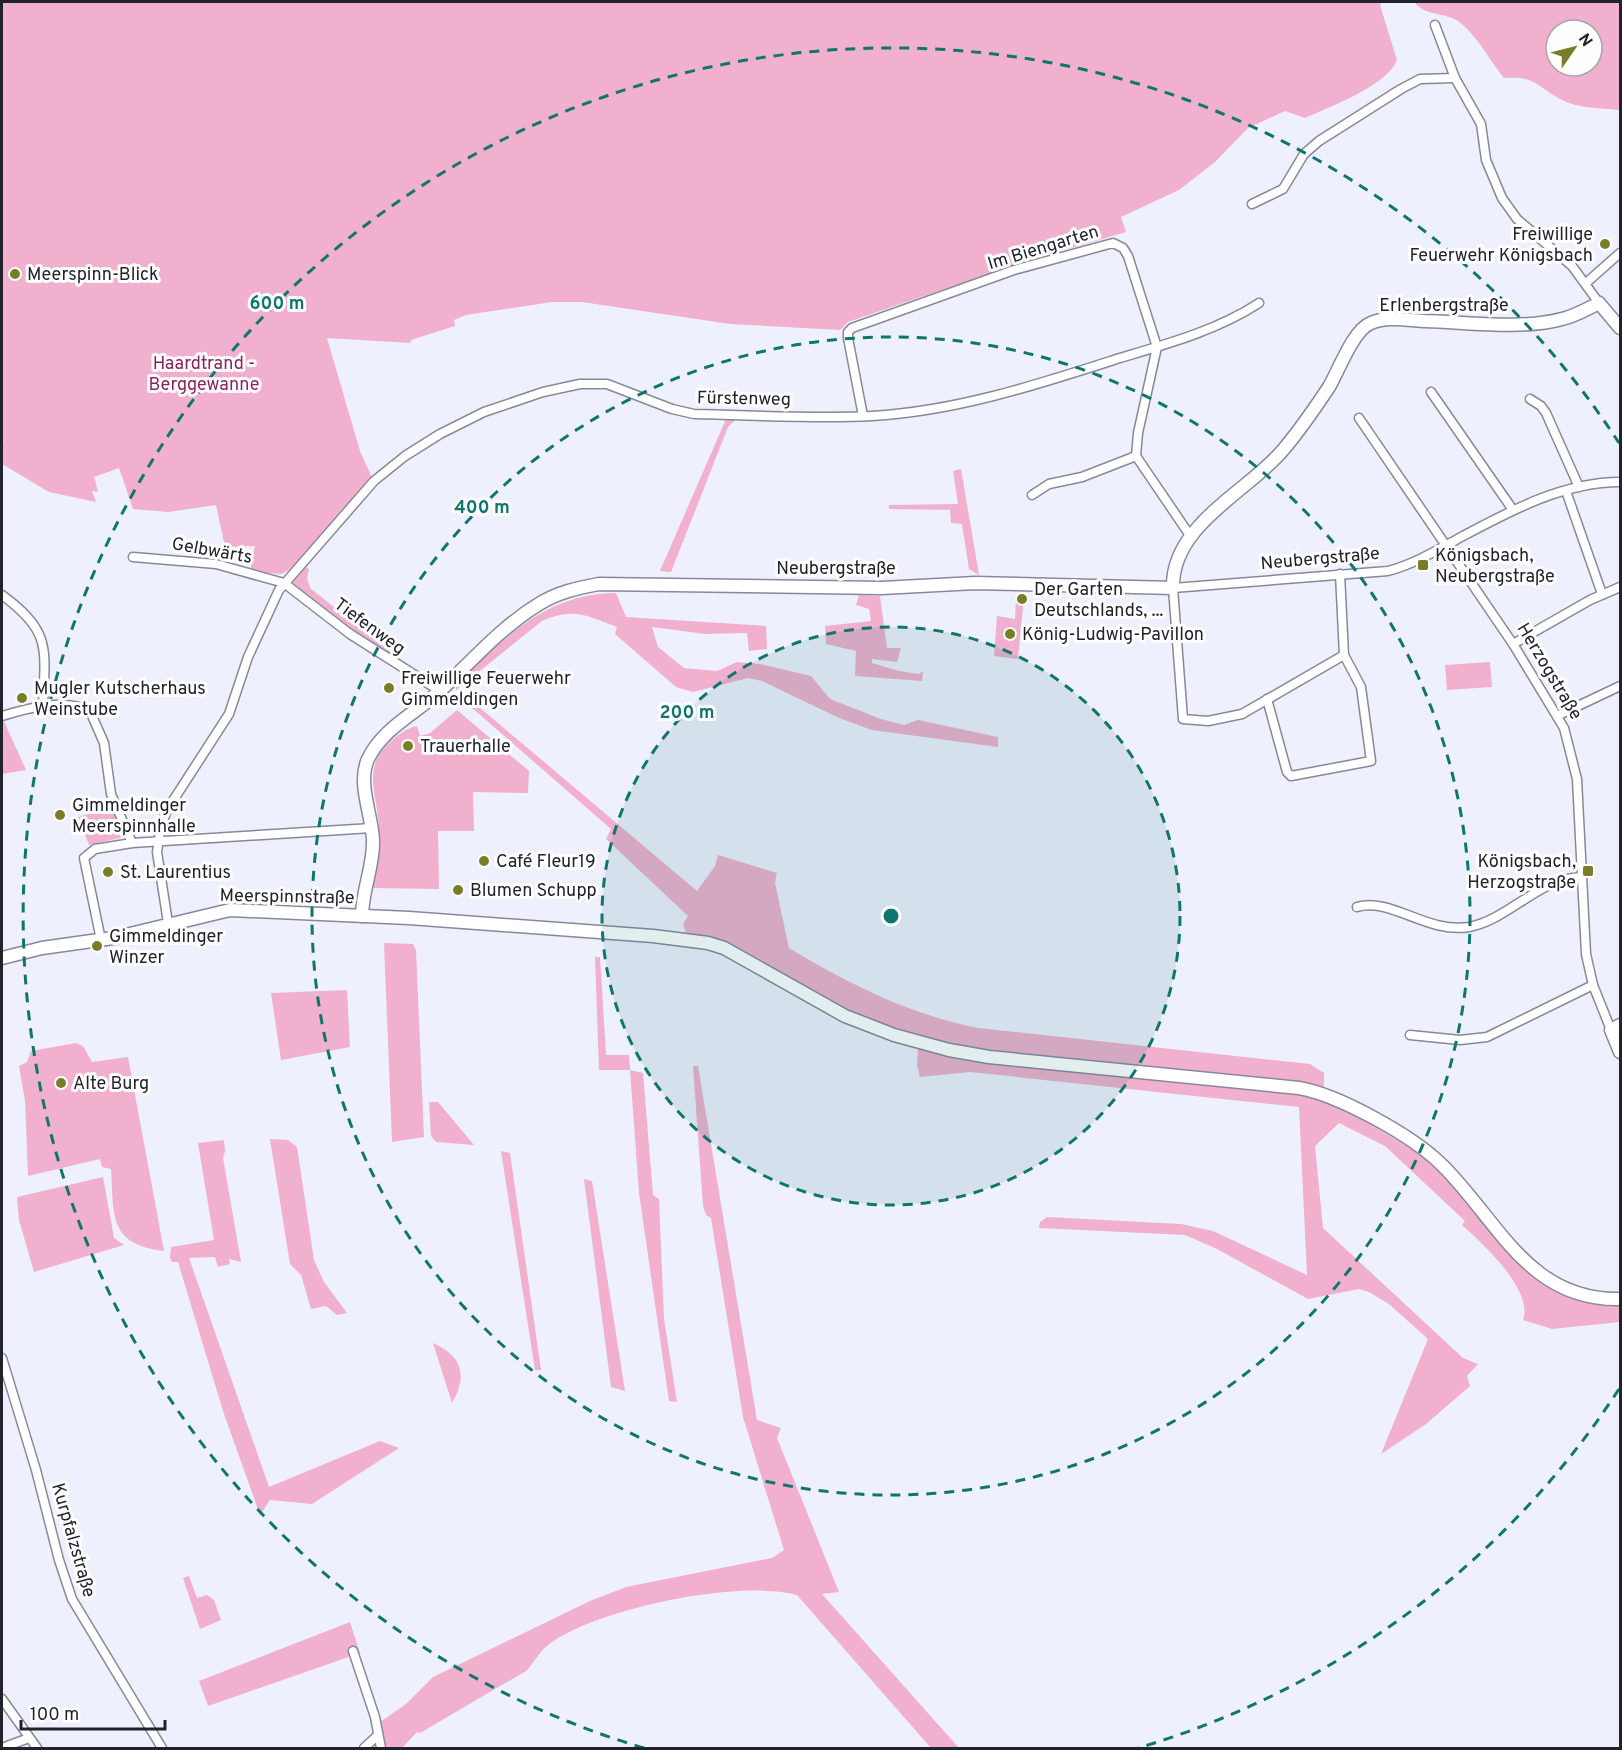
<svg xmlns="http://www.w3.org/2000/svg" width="1622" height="1750" viewBox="0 0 1622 1750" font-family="Overpass,sans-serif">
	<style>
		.green { fill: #f1b0cd; fill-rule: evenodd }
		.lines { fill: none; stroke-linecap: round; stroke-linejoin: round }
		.street-casing { stroke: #87889b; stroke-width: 11 }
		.secondary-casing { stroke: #87889b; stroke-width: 15 }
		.street { stroke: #fff; stroke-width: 8 }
		.secondary { stroke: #fff; stroke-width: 12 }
		.ring { fill: none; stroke: #0f766e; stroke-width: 3; stroke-dasharray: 10 8 }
		.poi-dot { fill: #7a7d27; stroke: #fefefe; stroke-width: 2 }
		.labels { text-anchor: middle; stroke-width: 6; stroke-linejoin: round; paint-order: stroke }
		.poi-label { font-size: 18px; fill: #22232a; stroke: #fefefe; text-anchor: start }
		.street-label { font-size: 18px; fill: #22232a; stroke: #fefefe }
		.park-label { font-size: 18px; fill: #8a235d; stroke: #fefefe }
		.centre { fill: #0f766e; stroke: #fefefe; stroke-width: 3 }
		.ring-label { font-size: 18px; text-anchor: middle; font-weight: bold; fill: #0f766e; stroke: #fefefe; stroke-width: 6; stroke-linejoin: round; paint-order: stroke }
	</style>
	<rect width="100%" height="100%" fill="#eff0fd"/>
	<g class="green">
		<path d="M2 2H1382L1380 5 1397 60C1387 86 1329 107 1305 118L1285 111 1248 128 1215 162 1179 190 1121 217 1126 232 1014 265 848 322 840 330 730 324 582 302H552L466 315 454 320 455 326 411 340 410 343 327 338 360 451 373 480 341 510 306 554 289 570 281 574 250 571 255 546 225 547 216 505 168 512 133 509 119 468 94 477 98 492 92 491 96 502 49 492 2 464V444L4 440 2 439Z"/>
		<path d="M1414 2H1620V110C1600 108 1579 109 1560 99 1535 85 1536 76 1504 78 1491 62 1479 39 1463 25 1447 10 1429 19 1414 2ZM1556 30H1592V66H1556Z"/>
		<path d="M726 419H736L728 427 671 572 660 571Z"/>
		<path d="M961 469 979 575 969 569 962 524 951 523 950 510 889 509V505L958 504 953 471Z"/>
		<path d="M304 565 309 569 307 578 310 588 398 658 431 681 347 628 293 584 294 577Z"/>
		<path d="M616 593 626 617 766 626 767 649 749 651 747 633 705 634 652 627 658 647 684 668 717 671 737 662 760 664 811 676 830 699 881 719 904 725 918 720 998 737V747L872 730 839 718 762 681 748 678 693 692 676 687 615 634 617 627C587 616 574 607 542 621L456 690V685C505 638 544 594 616 593Z"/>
		<path d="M859 595 880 596 887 648H901L897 662 872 659V663L899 671 919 674 923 671 922 681 855 676 856 651 826 644 825 626 871 621 869 609 856 605Z"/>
		<path d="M1024 597 1018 659 994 656 997 616 1015 619 1016 599Z"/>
		<path d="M1490 662 1492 687 1447 690 1445 665Z"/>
		<path d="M466 696 697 891 715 866 718 855 777 873 775 883 789 948C849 984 908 1014 978 1028L1310 1064 1324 1073V1087L1292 1080 1212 1075 959 1047 860 1017 712 938 686 933 683 924 688 916 606 839 611 829 463 700Z"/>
		<path d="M457 710 529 771 528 793 473 792 474 831H438L439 889 373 888C376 870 379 852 379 833 380 798 359 771 390 742 399 734 405 729 417 726L420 736 430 733Z"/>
		<path d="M2 719H3L26 770 2 774Z"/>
		<path d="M112 807 124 837 89 845 78 817Z"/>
		<path d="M384 943 413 944 416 950 424 1137 392 1142Z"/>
		<path d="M595 957H600L606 1055H629L630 1070 643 1073 653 1195 659 1199 664 1319 677 1402 669 1401 639 1193 630 1070H599Z"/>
		<path d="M347 990 350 1047 281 1060 271 993Z"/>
		<path d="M76 1043 83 1046 92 1062 128 1057 164 1251C108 1244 114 1216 111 1169L102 1167 100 1159 28 1176 25 1101 19 1066 27 1062 31 1051Z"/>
		<path d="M918 1047 1302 1094 1340 1106 1437 1164 1526 1268 1554 1291 1597 1304 1620 1305V1322L1552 1329 1523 1320C1534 1290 1482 1243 1462 1225L1465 1221 1385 1146 1339 1123 1315 1146 1323 1228 1463 1358 1478 1364 1467 1376 1470 1386 1426 1424 1381 1454 1428 1339 1389 1304 1369 1292 1359 1289 1308 1299 1217 1249 1185 1235 1039 1228 1040 1222 1047 1217 1181 1224 1213 1231 1307 1275 1299 1107 970 1072 920 1077 917 1065Z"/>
		<path d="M693 1066H698L757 1420 781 1428 777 1438 839 1592 822 1594 959 1748H931L797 1595C740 1579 593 1609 547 1646 539 1652 534 1663 526 1671L420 1733 417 1732 402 1748H387L381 1738 380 1722 406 1704 433 1677 590 1601 626 1587 772 1558 784 1550 743 1417 711 1218 706 1215 703 1206Z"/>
		<path d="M429 1102H438L474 1145 436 1142 431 1136Z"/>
		<path d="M270 1139 288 1140 297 1147 314 1260 324 1282 347 1313 337 1315 326 1306 311 1309 301 1275 290 1264Z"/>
		<path d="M224 1140 225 1151 223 1158 241 1262 229 1259 230 1264 218 1267 215 1257 189 1258 269 1487 380 1441 399 1448 312 1504 270 1500 260 1515 223 1411 178 1262H172L170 1258 171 1247 214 1240 198 1143Z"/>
		<path d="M501 1151 510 1153 541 1370H535Z"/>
		<path d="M103 1177 114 1238 124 1245 34 1272 19 1220 17 1197Z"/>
		<path d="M584 1179 592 1181 625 1391 611 1387Z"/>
		<path d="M433 1343C462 1356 468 1375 452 1403Z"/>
		<path d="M189 1576 197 1598 207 1595 214 1600 221 1620 200 1629 183 1578Z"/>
		<path d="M350 1622 360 1653 208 1706 199 1681Z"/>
	</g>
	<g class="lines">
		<g class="street-casing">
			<g id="street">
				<path d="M1435 25 1455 78 1481 124 1486 160 1502 198 1517 219 1572 266 1599 303"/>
				<path d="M1252 204 1283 189 1304 154 1319 141 1401 89 1420 79 1455 78"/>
				<path d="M1586 283 1620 253"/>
				<path d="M1431 392 1513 510"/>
				<path d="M1530 399 1541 406 1546 413 1579 487"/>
				<path d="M863 416 848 338V332L852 328 1014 270 1113 243 1123 248 1128 256 1157 347 1138 433 1136 456 1191 537"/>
				<path d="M1359 418 1513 644 1564 728 1577 779 1586 954 1593 985 1611 1030"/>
				<path d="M1566 491 1602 594"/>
				<path d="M1032 495 1049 484 1082 477 1136 456"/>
				<path d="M133 557 216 564 284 583 350 634 440 691"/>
				<path d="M2 595C52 632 45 648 43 706"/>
				<path d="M1513 644 1590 600 1620 587"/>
				<path d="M1344 655 1242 714 1208 721 1183 719 1173 588 1388 571C1415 564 1439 549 1463 536 1512 510 1564 482 1620 482"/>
				<path d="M1267 699 1287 772 1291 776 1371 761 1361 687 1344 655 1340 574"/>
				<path d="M1559 715 1620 686"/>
				<path d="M2 716C28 708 64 698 90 711L104 743 111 794 132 843"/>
				<path d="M1357 907C1391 897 1427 934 1469 927 1510 919 1538 878 1582 877"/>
				<path d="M168 923 157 852 161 826 167 810 229 714 248 657 279 590 374 481 405 456 440 434 484 412 543 392 580 384H607L672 409 694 414C753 415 813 419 872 416 958 411 1039 384 1120 358 1167 344 1218 330 1259 303"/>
				<path d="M101 940 84 858 95 849 132 843 372 828"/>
				<path d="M1410 1035 1460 1040 1487 1037 1593 985"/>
				<path d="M2 1358 36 1470 59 1560 72 1599 162 1748"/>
				<path d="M353 1651 375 1717 381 1748"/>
				<path d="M2 1699 37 1748"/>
				<path d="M2 1748 29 1738"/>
				<path d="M364 1748 377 1736"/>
			</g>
		</g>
		<g class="secondary-casing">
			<g id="secondary">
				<path d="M362 916C362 890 374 866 373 840 372 814 357 784 368 759 383 728 416 713 440 691 472 661 501 627 539 604 558 592 578 588 599 584L882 588 975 583 1173 588C1171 525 1249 491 1283 450 1300 430 1315 408 1329 387 1339 370 1353 330 1371 323 1386 316 1408 320 1425 321 1466 322 1522 330 1562 319 1575 316 1587 309 1599 303L1620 328"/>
				<path d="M2 958 42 948 113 938 230 910 409 918 653 936 708 943 724 948 845 1016 894 1035 949 1050 989 1057 1299 1088C1339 1095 1413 1136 1442 1165 1498 1220 1528 1301 1620 1299"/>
				<path d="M1620 1025 1611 1030 1620 1052"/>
			</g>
		</g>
		<use href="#street" class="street"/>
		<use href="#secondary" class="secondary"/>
	</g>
	<circle cx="891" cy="916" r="289" fill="#0f766e" fill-opacity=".12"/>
	<g class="ring">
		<circle cx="891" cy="916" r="289"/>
		<circle cx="891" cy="916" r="579"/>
		<path d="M1619 1389A868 868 0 0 1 1138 1748M644 1748A868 868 0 1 1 1619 443"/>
	</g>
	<g class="poi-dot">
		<circle cx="1605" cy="244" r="6"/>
		<circle cx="15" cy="274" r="6"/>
		<rect x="1417" y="559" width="12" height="12" rx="3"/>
		<circle cx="1022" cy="599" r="6"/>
		<circle cx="1010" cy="634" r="6"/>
		<circle cx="389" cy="688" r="6"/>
		<circle cx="22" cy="698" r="6"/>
		<circle cx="408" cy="746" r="6"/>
		<circle cx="60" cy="815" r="6"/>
		<circle cx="484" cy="861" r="6"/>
		<rect x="1582" y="865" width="12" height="12" rx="3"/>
		<circle cx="108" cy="872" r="6"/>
		<circle cx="458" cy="890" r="6"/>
		<circle cx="97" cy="946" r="6"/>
		<circle cx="61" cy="1083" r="6"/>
	</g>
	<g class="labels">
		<g class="poi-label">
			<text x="1593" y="240" text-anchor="end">Freiwillige<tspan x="1593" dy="21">Feuerwehr Königsbach</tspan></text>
			<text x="27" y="280">Meerspinn-Blick</text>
			<text x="1435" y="561">Königsbach,<tspan x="1435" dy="21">Neubergstraße</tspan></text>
			<text x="1034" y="595">Der Garten<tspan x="1034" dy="21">Deutschlands, ...</tspan></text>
			<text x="1022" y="640">König-Ludwig-Pavillon</text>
			<text x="401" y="684">Freiwillige Feuerwehr<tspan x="401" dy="21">Gimmeldingen</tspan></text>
			<text x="34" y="694">Mugler Kutscherhaus<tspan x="34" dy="21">Weinstube</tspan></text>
			<text x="420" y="752">Trauerhalle</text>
			<text x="72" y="811">Gimmeldinger<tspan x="72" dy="21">Meerspinnhalle</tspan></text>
			<text x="496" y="867">Café Fleur19</text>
			<text x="1576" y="867" text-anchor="end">Königsbach,<tspan x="1576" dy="21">Herzogstraße</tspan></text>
			<text x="120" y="878">St. Laurentius</text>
			<text x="470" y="896">Blumen Schupp</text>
			<text x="109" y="942">Gimmeldinger<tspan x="109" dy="21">Winzer</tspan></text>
			<text x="73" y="1089">Alte Burg</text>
		</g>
		<g class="street-label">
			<text transform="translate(1043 247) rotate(-17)" y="6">Im Biengarten</text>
			<text x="1444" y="311">Erlenbergstraße</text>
			<text transform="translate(744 398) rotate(1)" y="6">Fürstenweg</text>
			<text transform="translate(212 550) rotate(10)" y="6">Gelbwärts</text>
			<text transform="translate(1320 558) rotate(-5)" y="6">Neubergstraße</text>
			<text x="836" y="574">Neubergstraße</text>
			<text transform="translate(370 626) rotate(36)" y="6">Tiefenweg</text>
			<text transform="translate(1550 671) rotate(59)" y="6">Herzogstraße</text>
			<text transform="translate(287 896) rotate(1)" y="6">Meerspinnstraße</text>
			<text transform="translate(74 1540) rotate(74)" y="6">Kurpfalzstraße</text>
		</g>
		<g class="park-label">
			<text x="204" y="369">Haardtrand -<tspan x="204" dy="21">Berggewanne</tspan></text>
		</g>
	</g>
	<circle cx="891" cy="916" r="9" class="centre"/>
	<g class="ring-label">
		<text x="277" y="309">600 m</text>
		<text x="482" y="513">400 m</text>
		<text x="687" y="718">200 m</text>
	</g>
	<rect width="1622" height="1750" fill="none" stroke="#22232a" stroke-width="6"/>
	<g transform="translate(1574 48) rotate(55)"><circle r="28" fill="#fefefe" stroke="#a6a6a9" stroke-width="1.5"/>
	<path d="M0-4.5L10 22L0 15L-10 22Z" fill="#7a7d27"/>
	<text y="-9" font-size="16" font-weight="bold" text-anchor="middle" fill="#22232a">N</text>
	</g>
	<path d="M21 1720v9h144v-9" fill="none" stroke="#22232a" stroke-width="3"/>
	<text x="30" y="1720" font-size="18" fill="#22232a" stroke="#fefefe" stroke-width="4.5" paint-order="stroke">100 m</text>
</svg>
